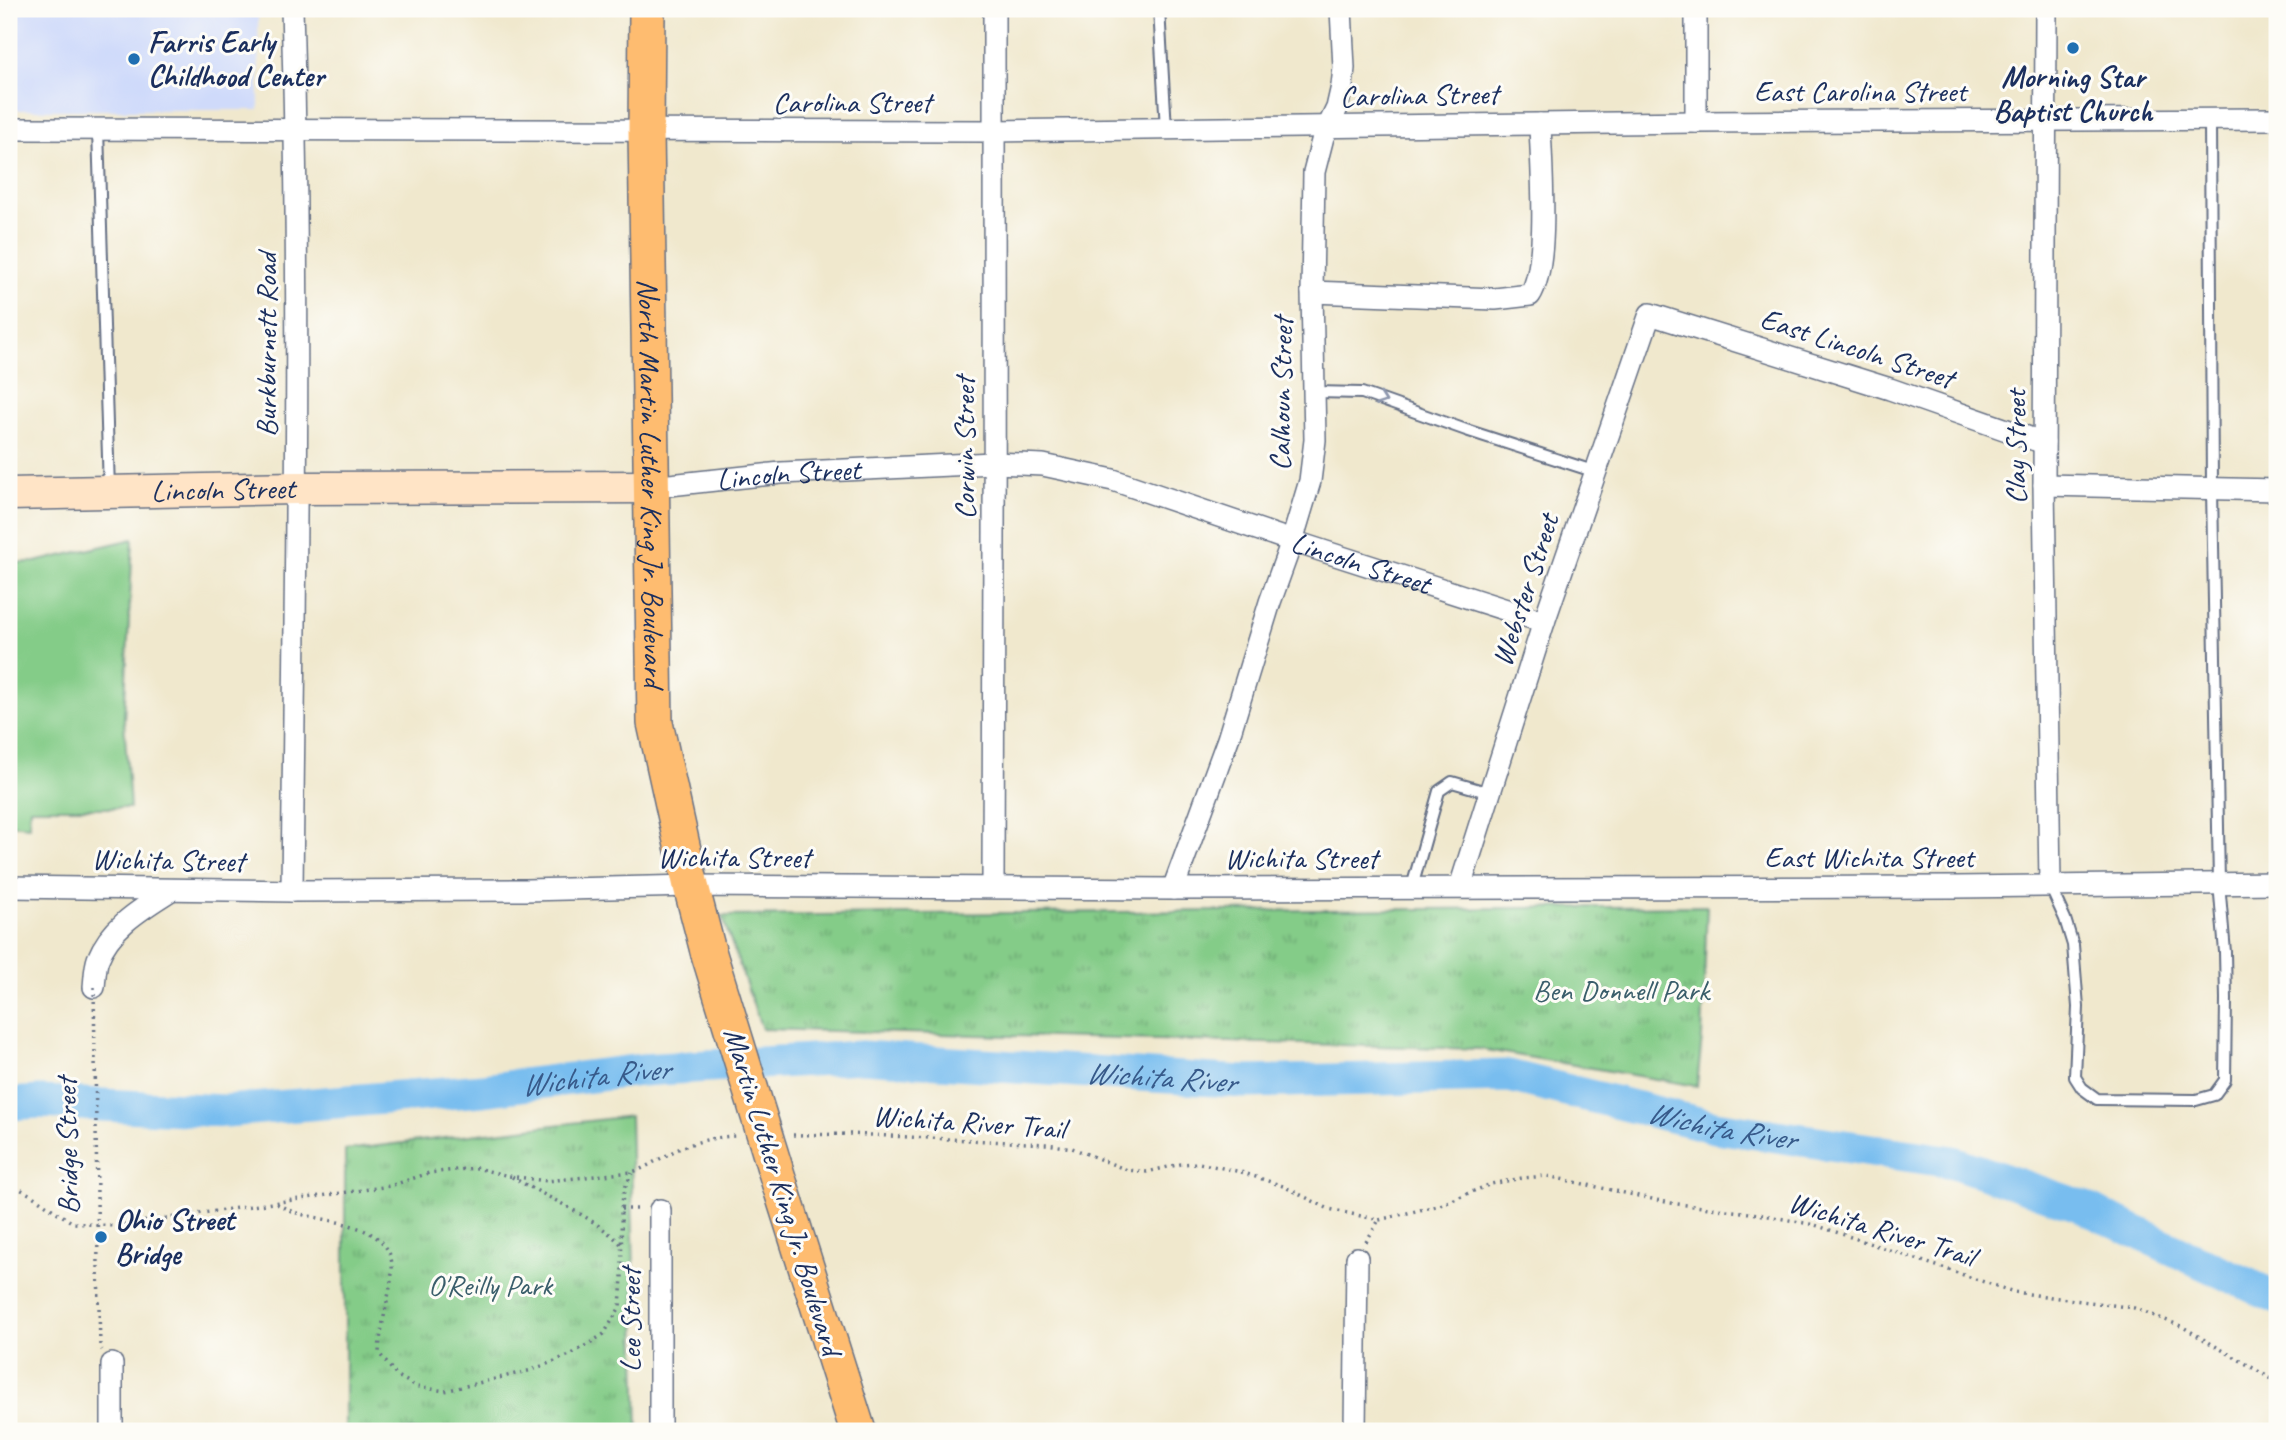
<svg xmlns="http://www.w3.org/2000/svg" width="2286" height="1440" viewBox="0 0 2286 1440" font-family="Caveat,sans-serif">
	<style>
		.built { fill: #cfdafa }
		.green { fill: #84cc88; stroke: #507e73; stroke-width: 2 }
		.park { fill: url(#park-tufts); stroke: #507e73; stroke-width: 2 }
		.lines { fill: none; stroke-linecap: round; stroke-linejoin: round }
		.river { stroke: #78bdef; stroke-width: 33 }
		.lane-casing { stroke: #667085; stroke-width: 14 }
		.street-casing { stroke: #667085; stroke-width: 24 }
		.secondary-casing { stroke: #667085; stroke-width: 35 }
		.primary-casing { stroke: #667085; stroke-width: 38 }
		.path { stroke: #667085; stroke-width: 3.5; stroke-dasharray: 2 5; stroke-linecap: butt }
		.lane { stroke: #fff; stroke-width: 10 }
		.street { stroke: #fff; stroke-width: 21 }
		.secondary { stroke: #ffe4c6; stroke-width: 32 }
		.primary { stroke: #febc70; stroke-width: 35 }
		.primary-bridge-casing { stroke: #667085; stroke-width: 38; stroke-linecap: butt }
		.path-bridge { stroke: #667085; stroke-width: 3.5; stroke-dasharray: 2 5; stroke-linecap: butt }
		.primary-bridge { stroke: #febc70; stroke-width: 35 }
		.oneway { stroke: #8d97ae }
		.poi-dot { fill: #1f6fb2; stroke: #fdfcf7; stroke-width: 2.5 }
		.labels { text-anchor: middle; stroke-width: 6; stroke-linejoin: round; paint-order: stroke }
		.poi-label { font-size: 30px; font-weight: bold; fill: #1b2f5e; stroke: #fdfcf7; text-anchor: start }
		.street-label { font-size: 30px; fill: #1b2f5e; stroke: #fdfcf7 }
		.park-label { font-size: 30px; fill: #3a5e6b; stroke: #fdfcf7 }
		.water-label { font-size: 32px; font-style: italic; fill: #375a8a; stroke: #fdfcf7 }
	</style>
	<defs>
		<pattern id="park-tufts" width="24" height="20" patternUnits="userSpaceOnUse" patternTransform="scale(1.75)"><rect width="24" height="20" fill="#84cc88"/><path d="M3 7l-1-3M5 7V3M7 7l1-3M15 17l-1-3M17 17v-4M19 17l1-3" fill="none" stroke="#6ba672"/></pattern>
	</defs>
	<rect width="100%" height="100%" fill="#fdfcf7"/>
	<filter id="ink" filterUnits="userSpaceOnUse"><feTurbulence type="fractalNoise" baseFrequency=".0143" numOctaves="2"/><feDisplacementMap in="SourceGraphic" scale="14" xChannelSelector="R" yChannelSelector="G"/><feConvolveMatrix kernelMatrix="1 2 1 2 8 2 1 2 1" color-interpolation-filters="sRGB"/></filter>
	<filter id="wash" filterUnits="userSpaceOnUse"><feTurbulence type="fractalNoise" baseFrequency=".00686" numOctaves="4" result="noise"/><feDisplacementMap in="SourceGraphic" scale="28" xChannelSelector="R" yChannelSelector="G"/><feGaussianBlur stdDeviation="1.57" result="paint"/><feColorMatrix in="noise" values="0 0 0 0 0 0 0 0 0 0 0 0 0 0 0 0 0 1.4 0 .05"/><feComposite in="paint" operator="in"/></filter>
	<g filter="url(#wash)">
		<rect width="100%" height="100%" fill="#f0e8cd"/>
		<path class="built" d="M9 9H258L259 110H9Z"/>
		<path class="green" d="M133 539 124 720 130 808H30L29 826 9 824V563L35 562Z"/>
		<g class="park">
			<path d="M1707 906 1702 1037 1697 1086 1480 1049 762 1029 722 916Z"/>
			<path d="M630 1116 638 1431H345V1150Z"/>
		</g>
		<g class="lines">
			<path class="river" id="s1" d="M9 1104 40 1102 226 1111 483 1090 641 1070 862 1057 1244 1082 1509 1076 1715 1127 1953 1162 2081 1206 2277 1298"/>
		</g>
	</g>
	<g filter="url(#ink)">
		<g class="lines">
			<g class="lane-casing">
				<g id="lane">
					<path d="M1159 9 1166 129"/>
					<path d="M98 129 109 490"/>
					<path d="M1315 392 1362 393 1466 430 1596 472"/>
					<path d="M2050 886 2065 919 2073 945 2078 1007 2075 1077 2082 1088 2097 1099 2196 1100 2214 1095 2225 1080 2226 999 2225 952 2219 883 2212 489 2210 119"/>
					<path d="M1412 887 1439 791 1452 782 1490 793"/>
				</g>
			</g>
			<g class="street-casing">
				<g id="street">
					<path d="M2046 9 2044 485 2050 884"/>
					<path d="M1696 122V9"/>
					<path d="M9 129 994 131 1696 122 2277 119"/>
					<path d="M1312 292 1495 299 1530 295C1550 265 1541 163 1540 124"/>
					<path d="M2044 485 2277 490"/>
					<path id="s2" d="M651 487 781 473 993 463 1043 465 1113 480 1292 541 1544 622"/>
					<path d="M9 887 292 891 526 890 691 886 1173 889 1956 887 2277 883"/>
					<path d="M993 887C996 594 993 302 994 9"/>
					<path d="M1460 887 1544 622 1650 314 1890 389 2044 443"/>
					<path d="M1173 889 1228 739 1270 602 1292 541 1310 481 1315 440 1312 292 1314 172 1323 137 1337 108 1342 86 1344 68 1341 9"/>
					<path d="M292 891C295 597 301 303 292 9"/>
					<path d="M94 987C95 978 95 967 98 959 111 926 143 908 171 890"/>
					<path d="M112 1431V1364"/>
					<path d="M660 1431V1210"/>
					<path d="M1355 1431 1357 1258"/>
				</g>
			</g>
			<g class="secondary-casing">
				<g id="secondary">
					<path id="s3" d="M9 494 296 488 651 487"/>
				</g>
			</g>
			<g class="primary-casing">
				<g id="primary">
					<path id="s4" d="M647 9 646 131 655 723 691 886 708 951"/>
					<path d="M781 1188 858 1431"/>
				</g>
			</g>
			<g class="path">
				<path d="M793 1135 850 1134 1047 1144 1072 1148 1127 1170 1147 1172 1181 1164 1199 1163 1241 1172 1283 1186 1329 1209 1379 1220 1440 1205 1491 1184 1522 1178 1547 1176 1670 1203 1758 1214 1815 1225 2014 1292 2134 1308 2181 1326 2277 1382"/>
				<path d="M512 1177C549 1199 590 1214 621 1244"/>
				<path d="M9 1183 31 1195 73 1223 113 1226 390 1186 429 1173 476 1168 509 1176 547 1181 632 1172C646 1168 655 1161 667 1155 687 1143 713 1137 736 1136"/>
				<path d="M277 1204C283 1207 290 1211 297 1213 330 1223 396 1223 392 1273 389 1300 380 1326 379 1353L396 1375 417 1387 445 1391 532 1370 572 1354 604 1334 620 1307 622 1277 621 1209 624 1190 632 1173"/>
				<path d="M621 1209H640"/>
				<path d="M1366 1242 1379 1220"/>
				<path d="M98 1266 100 1347 102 1350"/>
			</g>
			<use href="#lane" class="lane"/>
			<use href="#street" class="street"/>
			<use href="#secondary" class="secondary"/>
			<use href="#primary" class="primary"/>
			<g class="primary-bridge-casing">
				<path id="primary-bridge" d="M708 951 781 1188"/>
			</g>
			<path class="path-bridge" d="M94 987 98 1266"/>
			<use href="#primary-bridge" class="primary-bridge"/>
		</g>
		<defs><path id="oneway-chevron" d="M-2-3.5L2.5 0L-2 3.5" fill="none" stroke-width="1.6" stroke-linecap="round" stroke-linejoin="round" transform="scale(1.75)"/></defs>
		<use class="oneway" href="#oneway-chevron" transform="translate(1382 400) rotate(20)"/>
	</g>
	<g class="poi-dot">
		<circle cx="2073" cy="48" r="7"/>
		<circle cx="134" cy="59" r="7"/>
		<circle cx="101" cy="1237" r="7"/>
	</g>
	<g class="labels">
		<g class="poi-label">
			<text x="148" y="52">Farris Early<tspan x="148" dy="34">Childhood Center</tspan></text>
			<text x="2073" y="87" text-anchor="middle">Morning Star<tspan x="2073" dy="34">Baptist Church</tspan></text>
			<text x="115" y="1230">Ohio Street<tspan x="115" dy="34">Bridge</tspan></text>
		</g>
		<g class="street-label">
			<text x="1860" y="101">East Carolina Street</text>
			<text transform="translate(1419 95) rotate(-1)" y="10">Carolina Street</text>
			<text x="852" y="112">Carolina Street</text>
			<text transform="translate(266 345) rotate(-90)" y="10">Burkburnett Road</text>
			<text transform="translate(1857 348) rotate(18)" y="10">East Lincoln Street</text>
			<text transform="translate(1281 394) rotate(-89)" y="10">Calhoun Street</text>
			<text transform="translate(2015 447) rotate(-90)" y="10">Clay Street</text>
			<text transform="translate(964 448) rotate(-90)" y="10">Corwin Street</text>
			<text dy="10" stroke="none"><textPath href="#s2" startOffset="138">Lincoln Street</textPath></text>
			<text dy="10" stroke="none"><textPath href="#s4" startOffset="474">North Martin Luther King Jr. Boulevard</textPath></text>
			<text dy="10" stroke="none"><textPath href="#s3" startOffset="214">Lincoln Street</textPath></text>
			<text dy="10" stroke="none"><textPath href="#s2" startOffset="726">Lincoln Street</textPath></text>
			<text transform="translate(1525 590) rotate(-72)" y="10">Webster Street</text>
			<text x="734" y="867">Wichita Street</text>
			<text x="1869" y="867">East Wichita Street</text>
			<text x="1301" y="868">Wichita Street</text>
			<text transform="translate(168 860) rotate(1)" y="10">Wichita Street</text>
			<text transform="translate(969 1122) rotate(4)" y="10">Wichita River Trail</text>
			<text transform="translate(67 1146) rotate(-91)" y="10">Bridge Street</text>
			<text transform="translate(783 1191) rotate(73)" y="10">Martin Luther King Jr. Boulevard</text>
			<text transform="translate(1882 1229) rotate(17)" y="10">Wichita River Trail</text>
			<text transform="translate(630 1320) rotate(-90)" y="10">Lee Street</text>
		</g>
		<g class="park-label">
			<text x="1621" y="1000">Ben Donnell Park</text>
			<text x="490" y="1295">O'Reilly Park</text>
		</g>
		<g class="water-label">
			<text dy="11" stroke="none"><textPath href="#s1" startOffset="1155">Wichita River</textPath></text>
			<text dy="11" stroke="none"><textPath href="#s1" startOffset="588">Wichita River</textPath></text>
			<text dy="11" stroke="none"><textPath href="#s1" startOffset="1722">Wichita River</textPath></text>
		</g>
	</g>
	<rect width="2286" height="1440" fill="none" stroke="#fdfcf7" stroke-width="35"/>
</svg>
